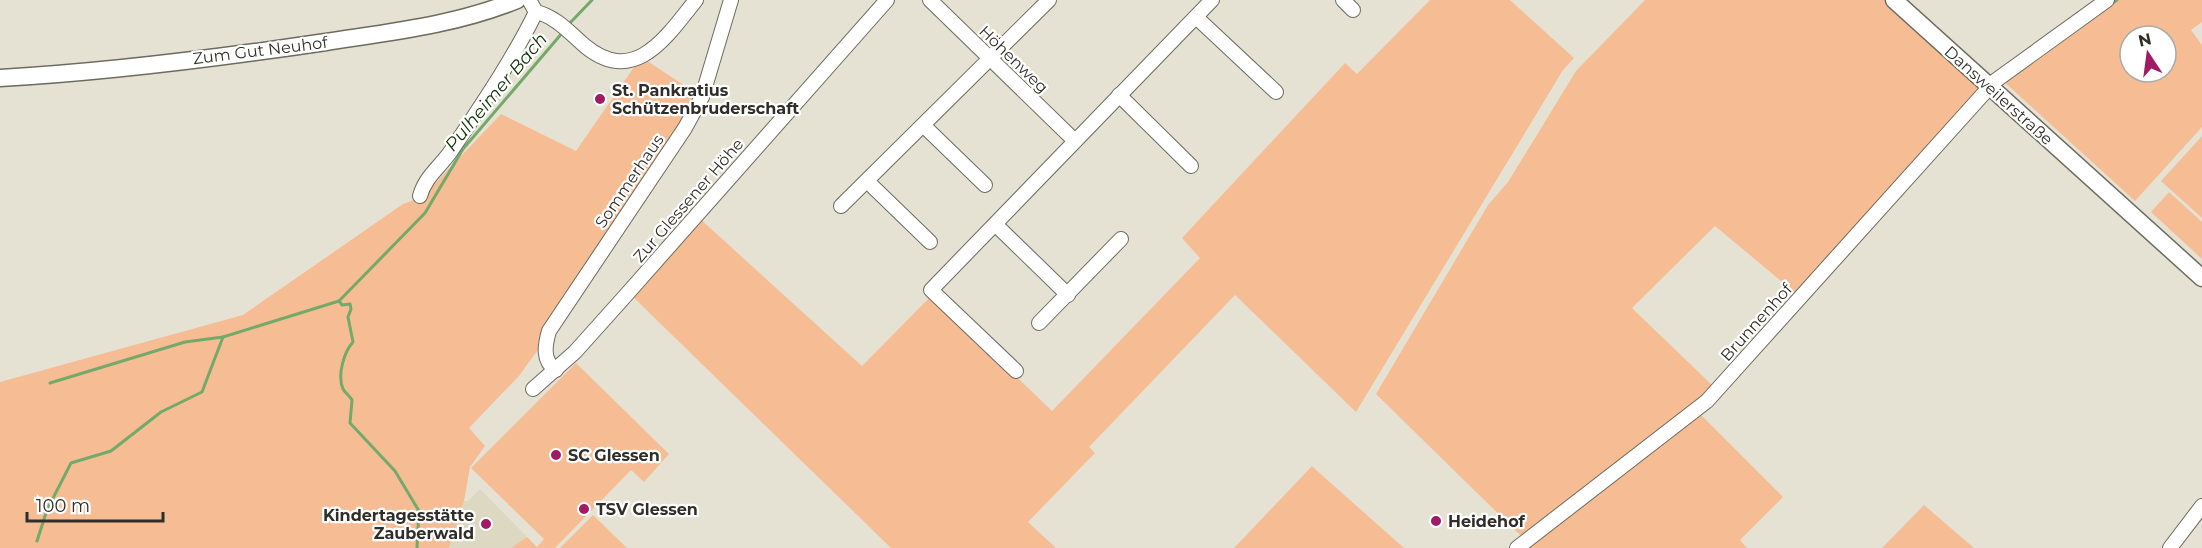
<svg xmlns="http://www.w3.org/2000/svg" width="2202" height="548" viewBox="0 0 2202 548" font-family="Montserrat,sans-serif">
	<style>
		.built { fill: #ddd8c2 }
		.green { fill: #f6bd95; fill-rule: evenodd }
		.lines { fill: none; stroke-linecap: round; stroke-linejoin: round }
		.stream { stroke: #74aa69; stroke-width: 3 }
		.minor-casing { stroke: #6d6b5e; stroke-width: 16 }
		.major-casing { stroke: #6d6b5e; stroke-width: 19 }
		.minor { stroke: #fff; stroke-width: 14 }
		.major { stroke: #fff; stroke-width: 16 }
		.poi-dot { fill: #a31a64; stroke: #fff; stroke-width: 2 }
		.labels { text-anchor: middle; stroke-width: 4.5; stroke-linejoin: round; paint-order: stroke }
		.street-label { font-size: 16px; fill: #2f2e28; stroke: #fff }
		.poi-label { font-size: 16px; font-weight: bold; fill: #2f2e28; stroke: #fff; text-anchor: start }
		.water-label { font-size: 18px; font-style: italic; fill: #103407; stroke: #fff }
	</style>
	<rect width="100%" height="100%" fill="#e5e2d3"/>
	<path class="built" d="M480 489 527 537 511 548H449L464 501H468Z"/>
	<g class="green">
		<path d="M1430 0H1510L1574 58 1563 70 1356 412 1235 295 1089 447 1095 453 1028 522 1056 548H891L630 294 698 217 862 366 932 295 1052 411 1200 258 1182 238 1345 63 1357 74Z"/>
		<path d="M1645 0H1886L1982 87 1799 296 1715 226 1632 308 1714 387 1521 536 1376 394 1488 205 1508 182 1576 71Z"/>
		<path d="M2113 0H2202V22L2191 30 2202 45V127L2135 201 2002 80ZM2130 36H2166V72H2130Z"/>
		<path d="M641 57 702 97 540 347 519 376 469 428 485 446 470 467 464 501 449 548H0V382L243 315 403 204 422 197 501 114 576 151Z"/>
		<path d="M2202 136V218L2161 181Z"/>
		<path d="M2169 192 2202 222V259L2151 212Z"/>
		<path d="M576 363 669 454 644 482 631 470 555 548H511L527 537 537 547 544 539 471 468Z"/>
		<path d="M1706 406 1709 409 1701 415 1783 497 1740 540 1747 548H1518Z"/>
		<path d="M1312 466 1315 469 1404 548H1234Z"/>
		<path d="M1924 505 1974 548H1882Z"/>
		<path d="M593 515 627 548H560Z"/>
	</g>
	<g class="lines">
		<g class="stream">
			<path d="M2111 4 2117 0"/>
			<path d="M569 24 592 0"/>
			<path d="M339 301 342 305 350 304 351 309 348 317 353 342C344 352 337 375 343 389 345 393 350 396 352 400L350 423 395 471 419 511 417 548"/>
			<path d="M50 383 185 342 223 337 339 301 425 213 463 149 563 32"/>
			<path d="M37 541 47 510 71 463 111 451 161 412 202 392 223 337"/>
		</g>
		<g class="minor-casing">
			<g id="minor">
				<path d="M529 0 536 12C555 16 570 33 585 46 635 87 667 36 696 0"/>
				<path d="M930 0 1075 141"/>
				<path d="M1343 0 1353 10"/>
				<path d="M1196 17 1276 92"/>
				<path d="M1119 95 1191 166"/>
				<path d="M924 126 985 185"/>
				<path d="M868 182 930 242"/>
				<path d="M420 196C425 177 440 167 451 151 481 106 512 61 536 12"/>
				<path d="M841 206 1049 0"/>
				<path d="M996 225 1068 295"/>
				<path d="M1039 323 1121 239"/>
				<path d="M556 370C542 361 545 345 549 331L685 128 702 97 731 0"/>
				<path d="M1016 371 931 290 1212 0"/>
				<path d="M533 389 575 352 627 294 887 0"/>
				<path d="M1517 548 1707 401 1995 81 2107 0"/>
				<path d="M2170 548 2202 506"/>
			</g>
		</g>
		<g class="major-casing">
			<g id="major">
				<path d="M1894 0 2202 278"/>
				<path d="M0 78C109 72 218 58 326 42 390 32 456 25 517 0"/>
			</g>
		</g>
		<use href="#minor" class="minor"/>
		<use href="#major" class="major"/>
	</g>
	<g class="poi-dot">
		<circle cx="600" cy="99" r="6"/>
		<circle cx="556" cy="455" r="6"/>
		<circle cx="584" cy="509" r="6"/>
		<circle cx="1436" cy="521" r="6"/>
		<circle cx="486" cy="524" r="6"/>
	</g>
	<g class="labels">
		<g class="street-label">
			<text transform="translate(260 50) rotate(-7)" y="6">Zum Gut Neuhof</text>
			<text transform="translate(1014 59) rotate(44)" y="6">Höhenweg</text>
			<text transform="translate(1999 95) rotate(42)" y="6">Dansweilerstraße</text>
			<text transform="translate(629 181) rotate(-56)" y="6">Sommerhaus</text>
			<text transform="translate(688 200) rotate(-49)" y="6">Zur Glessener Höhe</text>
			<text transform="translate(1756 322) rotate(-48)" y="6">Brunnenhof</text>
		</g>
		<g class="poi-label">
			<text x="612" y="96">St. Pankratius<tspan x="612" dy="18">Schützenbruderschaft</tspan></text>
			<text x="568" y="461">SC Glessen</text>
			<text x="596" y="515">TSV Glessen</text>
			<text x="474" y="521" text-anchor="end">Kindertagesstätte<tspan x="474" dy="18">Zauberwald</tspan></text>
			<text x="1448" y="527">Heidehof</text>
		</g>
		<g class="water-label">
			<text transform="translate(496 92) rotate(-50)" y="6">Pulheimer Bach</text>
		</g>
	</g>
	<g transform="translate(2148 54) rotate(347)"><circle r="28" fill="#ffffff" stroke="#acaba9" stroke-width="1.5"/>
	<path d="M0-4.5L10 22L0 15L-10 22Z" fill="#a31a64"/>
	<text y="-9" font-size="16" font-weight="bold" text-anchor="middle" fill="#2f2e28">N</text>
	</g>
	<path d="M27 512v9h136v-9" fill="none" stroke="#2f2e28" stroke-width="3"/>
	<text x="36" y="512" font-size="18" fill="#2f2e28" stroke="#ffffff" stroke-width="4.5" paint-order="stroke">100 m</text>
</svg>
